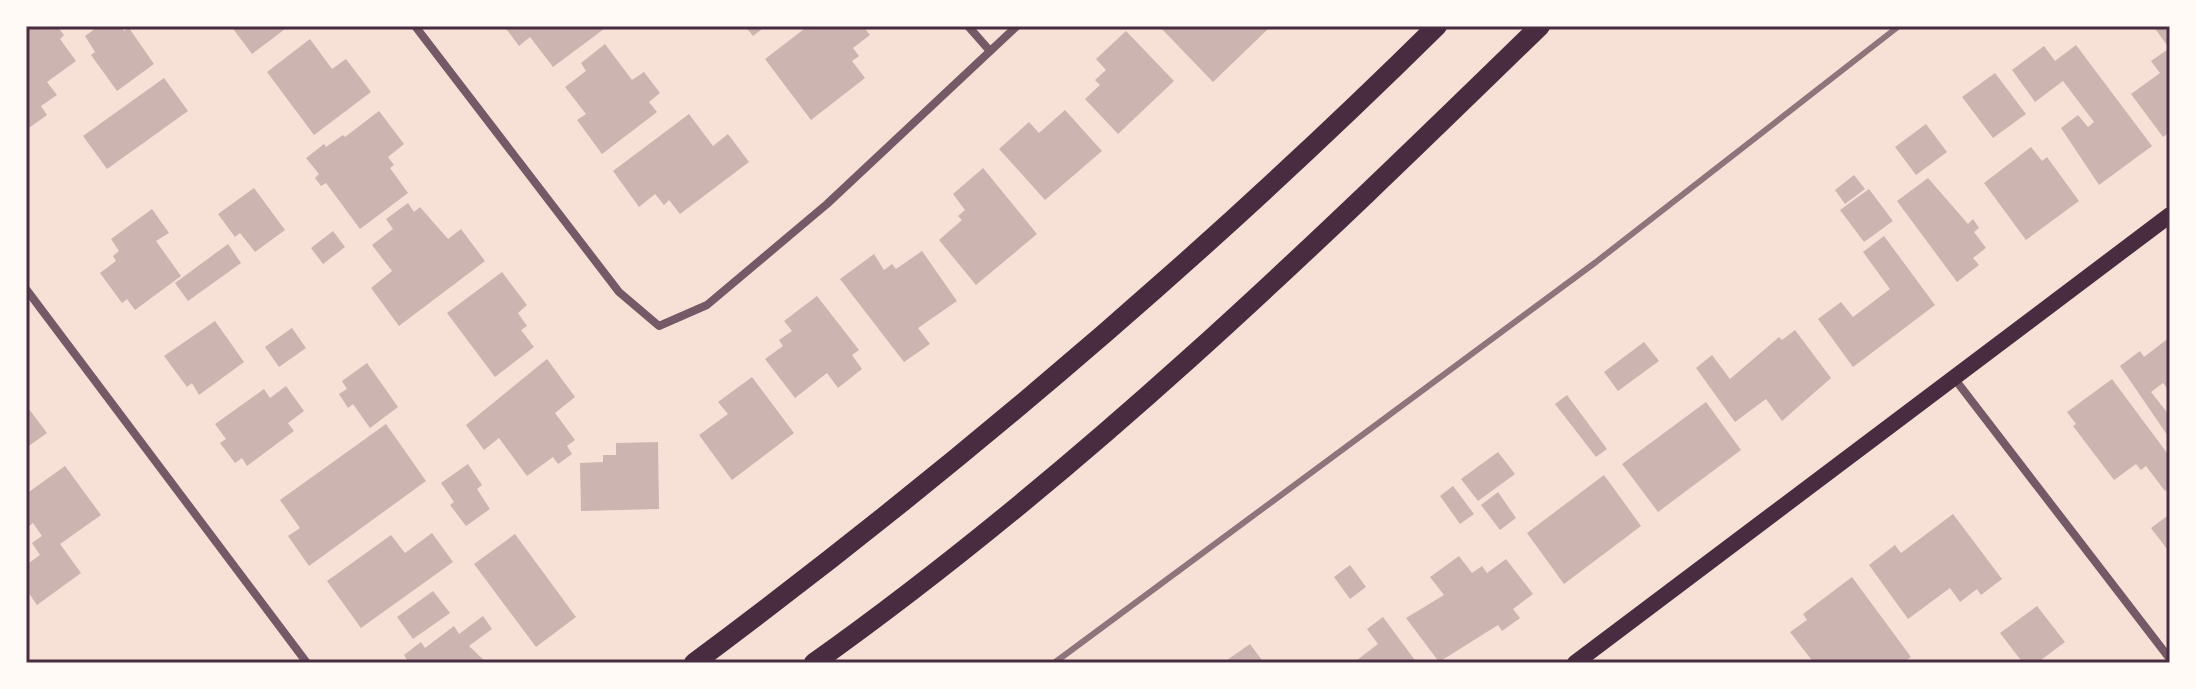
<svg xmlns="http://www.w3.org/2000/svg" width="2196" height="689" viewBox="0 0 2196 689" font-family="'PT Serif',serif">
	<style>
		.building { fill: #ccb4b1 }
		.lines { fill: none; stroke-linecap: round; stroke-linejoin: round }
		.minor { stroke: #755966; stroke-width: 8 }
		.secondary { stroke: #4a2c40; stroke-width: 16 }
		.primary { stroke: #4a2c40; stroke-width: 20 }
		.rail { stroke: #8f747c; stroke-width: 6 }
		.neatline { fill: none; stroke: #4a2c40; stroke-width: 3 }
	</style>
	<rect width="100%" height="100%" fill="#f7e1d7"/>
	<g class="building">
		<path d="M26 26H57L64 35 60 39 76 61 47 82 57 95 41 106 47 115 26 130Z"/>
		<path d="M99 26H120L124 31 129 28 154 64 117 91 91 55 95 52 85 36Z"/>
		<path d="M231 26H289L252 54Z"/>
		<path d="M504 26H608L553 67 530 37 519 46Z"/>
		<path d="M745 26H766L753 36Z"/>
		<path d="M808 26H863L870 35 853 48 859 56 852 61 865 78 811 120 765 59Z"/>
		<path d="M1159 26H1265L1268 29 1213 82Z"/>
		<path d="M2153 26H2170V49Z"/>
		<path d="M1126 31 1174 81 1118 134 1085 99 1100 85 1095 80 1106 70 1096 59Z"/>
		<path d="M310 39 332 69 346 59 371 92 314 135 267 72Z"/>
		<path d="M605 44 632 80 644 72 660 93 649 102 657 112 602 154 577 120 586 114 565 87 586 71 581 63Z"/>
		<path d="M2076 45 2152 146 2099 185 2061 128 2078 115 2088 127 2094 122 2063 81 2035 102 2012 70 2044 46 2055 61Z"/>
		<path d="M2167 50 2170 55V132L2163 137 2131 94 2160 73 2151 61Z"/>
		<path d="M1995 73 2026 114 1993 138 1962 97Z"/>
		<path d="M164 78 188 111 107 169 83 136Z"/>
		<path d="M1065 110 1102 151 1045 200 999 149 1029 122 1039 133Z"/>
		<path d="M379 111 404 144 388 157 394 165 390 168 408 193 360 229 326 183 321 186 315 178 319 174 306 158 324 144 326 147 343 135 345 137Z"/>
		<path d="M689 114 713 146 728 134 749 162 680 214 669 200 664 205 655 194 639 207 613 171Z"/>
		<path d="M1926 124 1947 152 1916 175 1895 147Z"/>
		<path d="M2031 147 2042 161 2047 157 2079 201 2026 240 1984 183Z"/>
		<path d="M983 168 1037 234 976 285 939 240 962 220 958 216 965 210 953 194Z"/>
		<path d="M1854 175 1865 189 1845 204 1835 190Z"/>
		<path d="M1928 178 1968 224 1973 219 1979 228 1974 232 1986 248 1973 258 1979 265 1957 282 1897 201Z"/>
		<path d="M254 188 285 230 255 252 240 233 235 237 218 214Z"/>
		<path d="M1869 189 1893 221 1864 242 1840 210Z"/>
		<path d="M408 203 414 212 420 207 448 239 461 229 485 261 399 326 371 288 392 271 372 245 393 229 386 219Z"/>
		<path d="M152 209 169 233 156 241 181 276 135 310 127 299 122 303 100 273 116 261 113 256 119 251 111 239Z"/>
		<path d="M333 231 345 247 323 264 311 248Z"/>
		<path d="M1884 236 1935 305 1853 367 1818 319 1841 302 1853 317 1890 289 1863 252Z"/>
		<path d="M228 244 241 263 188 301 175 283Z"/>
		<path d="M922 251 957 301 918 328 930 344 904 362 840 279 874 254 884 270 892 264 896 269Z"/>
		<path d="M502 272 527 305 518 313 527 326 521 330 534 347 495 377 447 313Z"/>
		<path d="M817 296 859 350 852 355 862 369 838 388 827 373 795 398 765 359 783 346 779 340 792 331 784 321Z"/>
		<path d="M215 321 244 362 199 395 192 383 187 387 164 356Z"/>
		<path d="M292 328 306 348 279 367 265 347Z"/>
		<path d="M1795 330 1831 378 1782 421 1766 399 1735 422 1696 368 1712 355 1730 379 1779 337 1782 340Z"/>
		<path d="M2170 337V392L2163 383 2151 392 2170 416V439L2120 366 2140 351 2144 357Z"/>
		<path d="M1644 342 1659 361 1618 391 1604 372Z"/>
		<path d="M547 359 575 397 555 413 575 440 567 446 572 454 558 464 553 457 527 476 499 438 484 450 466 425Z"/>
		<path d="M367 363 398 407 370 428 353 404 348 408 339 394 347 389 342 381Z"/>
		<path d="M752 377 794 433 732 480 699 435 728 414 718 402Z"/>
		<path d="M2112 379 2170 457V487L2165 491 2146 466 2141 470 2136 464 2114 480 2073 426 2076 424 2067 412Z"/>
		<path d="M286 386 304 411 288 423 294 431 247 466 242 458 235 463 220 443 226 439 215 424 264 389 270 398Z"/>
		<path d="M1567 395 1607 449 1596 457 1555 404Z"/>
		<path d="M1706 402 1741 450 1658 512 1622 464Z"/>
		<path d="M26 405 47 433 26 448Z"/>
		<path d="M386 424 426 481 309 566 288 536 300 528 280 500Z"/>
		<path d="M658 442 659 509 581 511 580 463 603 462V455H616V443Z"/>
		<path d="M1498 452 1515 474 1478 501 1461 479Z"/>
		<path d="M468 464 482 485 477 489 490 509 466 526 450 505 454 502 441 483Z"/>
		<path d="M65 466 101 515 60 544 81 573 37 605 26 589V565L40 555 32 543 42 536 33 523 29 526 26 523V494Z"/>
		<path d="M1604 475 1641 526 1564 584 1527 533Z"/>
		<path d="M1453 486 1474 514 1460 524 1440 496Z"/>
		<path d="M1498 492 1516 518 1500 530 1481 505Z"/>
		<path d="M1953 514 2002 579 1981 595 1977 589 1960 602 1950 588 1908 619 1869 565 1895 545 1901 553Z"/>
		<path d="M2170 514V553L2151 528Z"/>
		<path d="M432 533 453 562 361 628 327 581 391 535 405 553Z"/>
		<path d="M515 534 576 617 536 647 474 564Z"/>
		<path d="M1459 556 1472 573 1482 566 1487 573 1506 559 1533 594 1513 609 1520 618 1502 631 1498 625 1439 662 1406 618 1444 595 1430 577Z"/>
		<path d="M1350 565 1366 587 1350 599 1334 577Z"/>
		<path d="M1852 577 1911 657 1903 663H1814L1790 632 1807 620 1803 614Z"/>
		<path d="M433 591 450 613 413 639 397 617Z"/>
		<path d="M2037 606 2065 642 2037 663H2023L2000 633Z"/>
		<path d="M483 616 492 629 469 646 487 663H409L404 655 421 642 425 648 454 626 459 634Z"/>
		<path d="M1383 617 1417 663H1353L1378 644 1367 629Z"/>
		<path d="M1250 644 1264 663H1229L1227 660Z"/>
	</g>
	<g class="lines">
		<g class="minor">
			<path d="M415 26 619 292 659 326 707 305 827 204 1017 26"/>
			<path d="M968 26 990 51"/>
			<path d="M26 289 307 663"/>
			<path d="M1954 378 2170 659"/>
		</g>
		<path class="secondary" d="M1575 663 2170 215"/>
		<g class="primary">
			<path d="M694 663C956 468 1205 255 1437 26"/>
			<path d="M814 663C1077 476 1309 251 1540 26"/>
		</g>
		<path class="rail" d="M1054 663 1596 262 1899 26"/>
	</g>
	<rect width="2196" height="689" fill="none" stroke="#fffaf5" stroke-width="56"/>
	<rect x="28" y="28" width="2140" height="633" class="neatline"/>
</svg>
